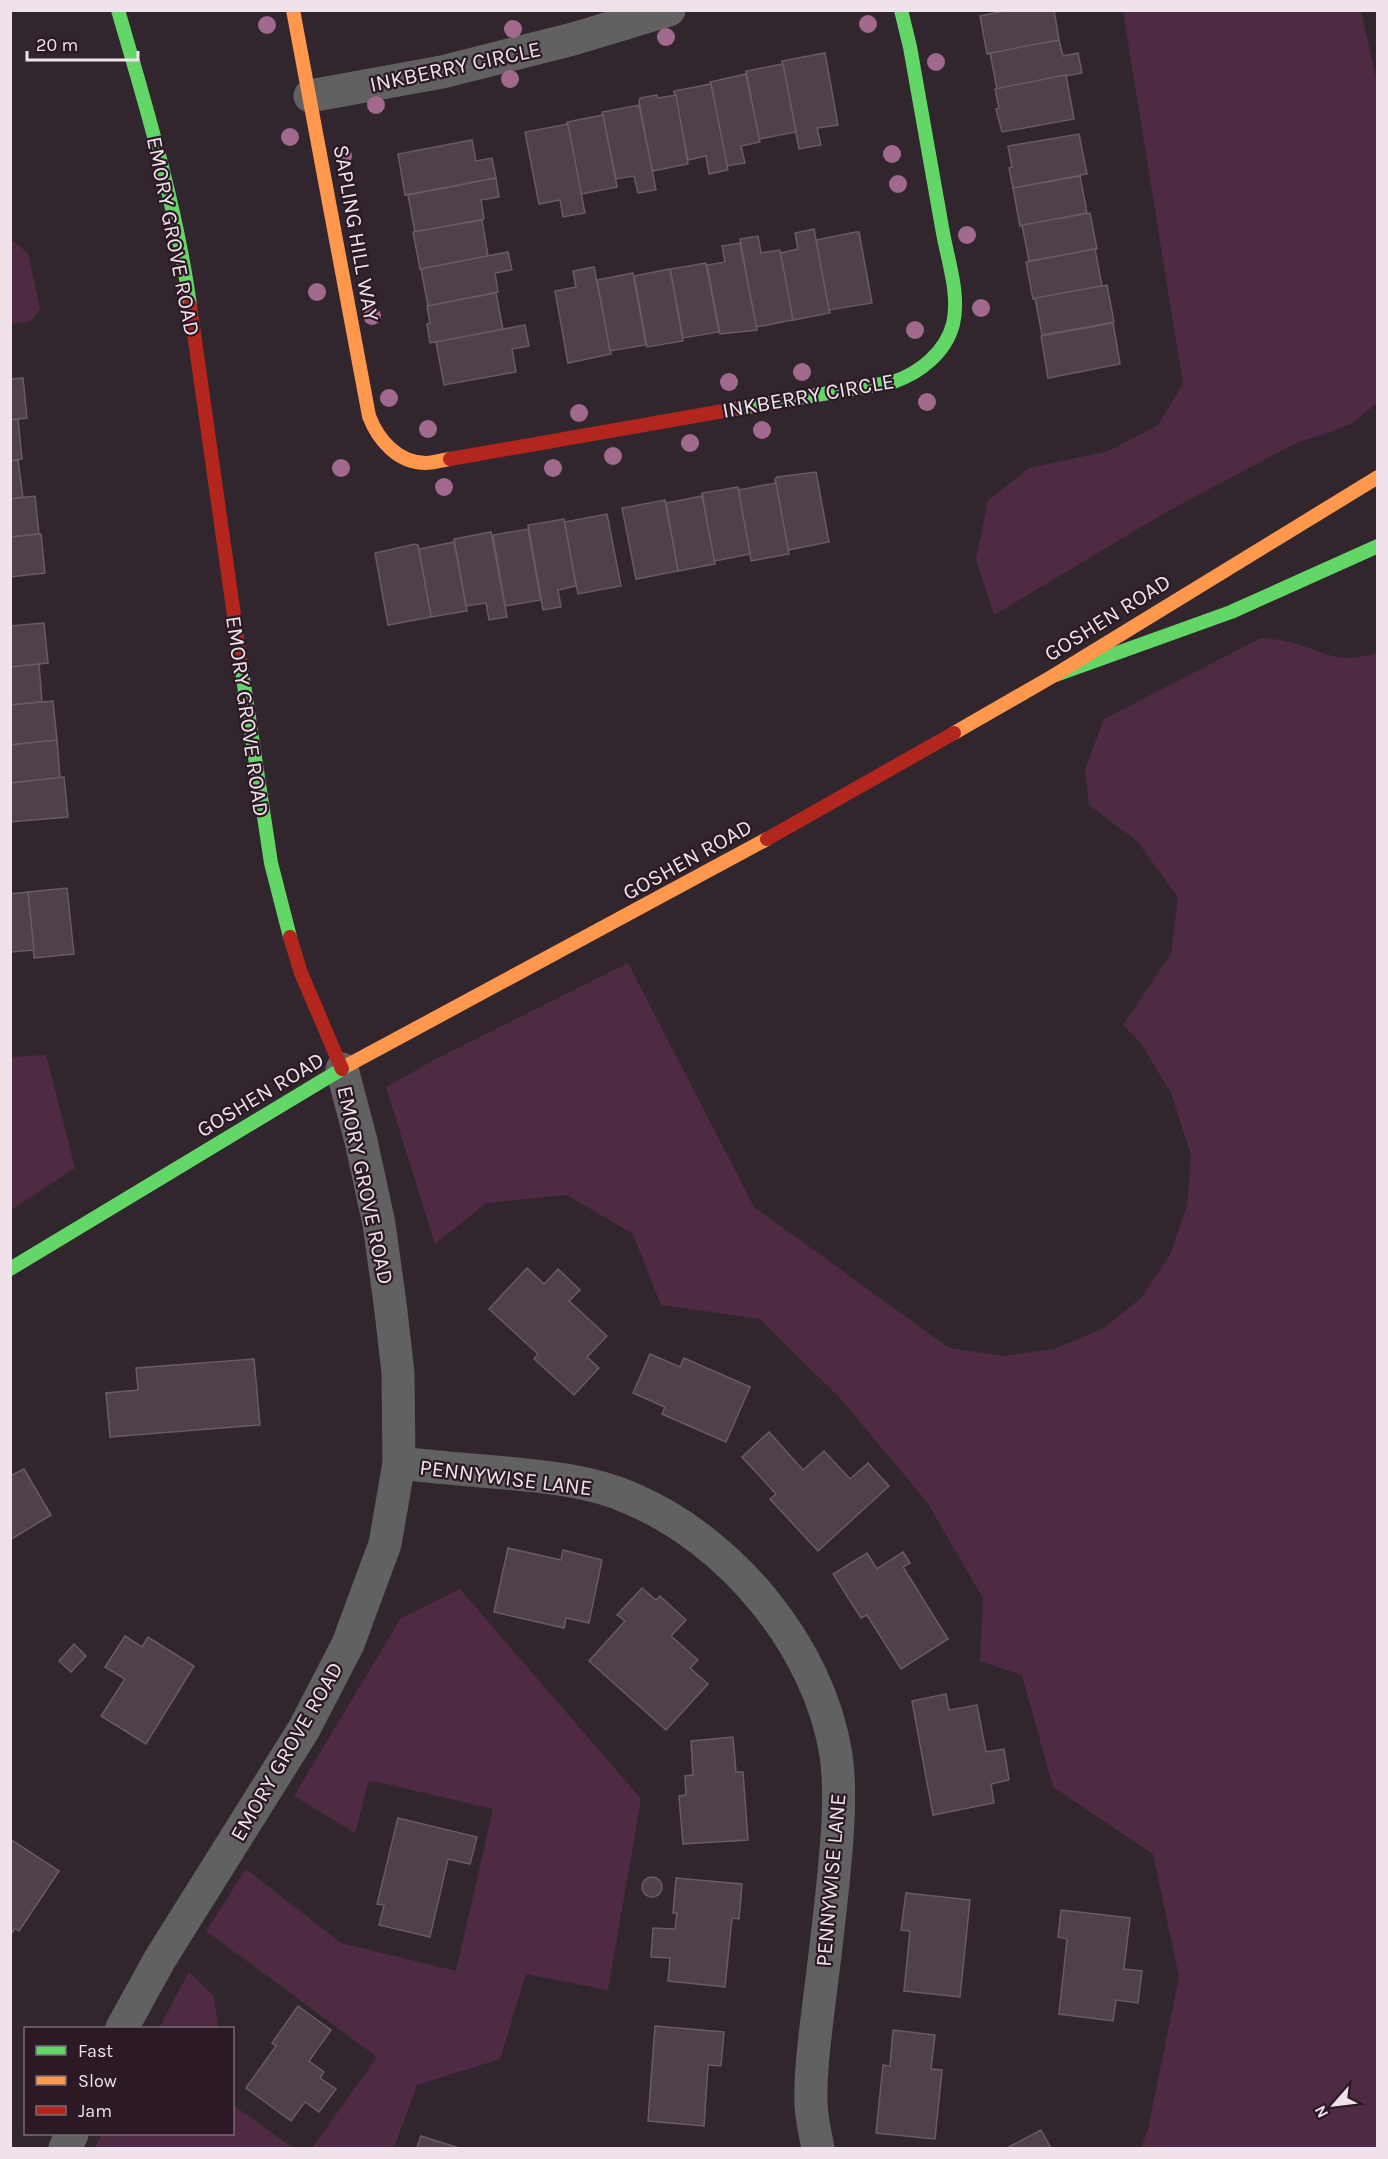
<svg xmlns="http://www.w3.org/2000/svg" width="1388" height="2159" viewBox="0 0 1388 2159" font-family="Karla,sans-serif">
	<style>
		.green { fill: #4f2b43 }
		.building { fill: #50404b; stroke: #675c63; stroke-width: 1.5 }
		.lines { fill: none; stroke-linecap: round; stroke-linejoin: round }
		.street { stroke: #606160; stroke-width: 33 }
		.fast { stroke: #63d668; stroke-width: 14 }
		.slow { stroke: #ff974d; stroke-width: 14 }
		.jam { stroke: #b3261e; stroke-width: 14 }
		.tree { fill: #a1698d }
		.labels { text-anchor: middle; stroke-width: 4.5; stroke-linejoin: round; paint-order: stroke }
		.street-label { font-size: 22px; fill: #efe2ea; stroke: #2b1925 }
	</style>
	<rect width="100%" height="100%" fill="#32262e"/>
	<g class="green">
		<path d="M1123 11H1361L1378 86 1377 403 1352 423 1334 431 1296 443 1168 511 994 615 976 559 988 501 1029 468 1109 451 1158 425 1183 384Z"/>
		<path d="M11 240 28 253 40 309 31 321 11 324Z"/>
		<path d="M1261 638C1268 639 1277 639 1285 641 1325 650 1333 666 1377 653V2148H1141L1148 2129 1179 1977 1153 1854 1053 1787 1022 1675 980 1661 983 1598 927 1502 839 1397 760 1319 661 1305 633 1234 567 1195 486 1203 435 1244 386 1087 436 1059 628 963 754 1207 949 1348 1004 1356 1054 1349 1104 1328 1141 1298 1170 1255 1187 1206 1191 1154 1171 1093 1140 1042 1123 1025 1171 954 1178 897 1137 841 1089 805 1085 769 1104 719Z"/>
		<path d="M46 1055 75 1168 11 1210V1057Z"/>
		<path d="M460 1589 641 1799 608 1990 526 1974 500 2059 417 2085 394 2148H312L377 2057 206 1931 246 1869 341 1943 456 1971 493 1809 369 1780 355 1833 294 1796 401 1618Z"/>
		<path d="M189 1972 214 1996 218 2028H159Z"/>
		<path d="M233 2105 293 2148H94L102 2134H232Z"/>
	</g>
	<g class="building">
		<path d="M1009 10H1054L1059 40 987 54 980 16Z"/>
		<path d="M1059 40 1063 56 1078 53 1082 73 997 89 990 53Z"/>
		<path d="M825 53 838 125 817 128 821 145 799 149 782 61Z"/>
		<path d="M783 64 796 132 759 139 746 71Z"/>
		<path d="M746 74 760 142 741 146 745 163 727 166 710 82Z"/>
		<path d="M1066 75 1074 119 1002 132 996 109 999 108 995 89Z"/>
		<path d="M711 84 728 170 709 174 706 156 688 160 674 91Z"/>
		<path d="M657 95 658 98 676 95 688 164 652 171 639 102 640 98Z"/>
		<path d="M639 105 656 190 638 193 634 176 616 179 602 112Z"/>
		<path d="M603 115 617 187 581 194 567 122Z"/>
		<path d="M568 124 585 213 563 217 560 200 539 204 525 132Z"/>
		<path d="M1079 134 1087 174 1013 188 1009 168 1012 167 1008 146Z"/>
		<path d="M472 140 476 161 492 158 496 178 405 195 398 154Z"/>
		<path d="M1080 176 1087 213 1020 226 1013 188Z"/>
		<path d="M496 178 499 197 481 200 484 219 415 232 408 195Z"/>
		<path d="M1090 213 1097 249 1029 261 1022 225Z"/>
		<path d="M482 220 488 256 420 269 413 232Z"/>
		<path d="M814 229 830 313 793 320 780 253 798 249 795 233Z"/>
		<path d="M856 232H859L872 303 829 310 816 240Z"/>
		<path d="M758 236 761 253 780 250 793 320 756 327 740 239Z"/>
		<path d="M740 243 757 330 720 334 707 265 725 262 722 246Z"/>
		<path d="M1095 249 1102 286 1033 299 1026 262Z"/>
		<path d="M508 252 512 270 495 273 498 292 428 306 421 269Z"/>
		<path d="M706 263 719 332 683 338 670 269Z"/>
		<path d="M594 267 611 354 568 363 555 291 576 287 573 271Z"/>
		<path d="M670 269 683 341 647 347 634 276Z"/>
		<path d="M633 273 646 345 610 351 597 280Z"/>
		<path d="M1107 285 1114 322 1042 335 1035 298Z"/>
		<path d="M496 293 503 330 430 343 427 324 430 323 427 306Z"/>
		<path d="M1113 323 1120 364 1048 378 1041 336Z"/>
		<path d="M525 325 529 346 512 349 516 372 444 385 436 342Z"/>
		<path d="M23 378 27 418 10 420V379Z"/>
		<path d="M18 419 22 459 10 461V420Z"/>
		<path d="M18 460 23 497 10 499V461Z"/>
		<path d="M816 472 829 542 788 550 775 479 777 477Z"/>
		<path d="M776 483 789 554 751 561 738 490Z"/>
		<path d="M738 487 750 554 714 561 702 493Z"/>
		<path d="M35 496 39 534 10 537V499Z"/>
		<path d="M702 496 715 564 678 571 666 503Z"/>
		<path d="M665 500 678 571 636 579 622 508Z"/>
		<path d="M607 514 621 586 578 594 564 522Z"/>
		<path d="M564 519 576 586 558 590 561 607 543 610 528 525Z"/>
		<path d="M528 529 541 600 505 606 493 535Z"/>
		<path d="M491 532 507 617 489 620 486 603 466 606 454 539Z"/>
		<path d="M41 534 45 573 10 577V537Z"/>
		<path d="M454 542 467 611 431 617 419 549Z"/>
		<path d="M415 544 418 545 431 617 388 625 375 553Z"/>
		<path d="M44 623 48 663 10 667V626Z"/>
		<path d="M39 664 42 702 10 705V667Z"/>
		<path d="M53 701 57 740 10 745V705Z"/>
		<path d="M57 740 60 778 10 783V745Z"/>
		<path d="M64 777 68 817 10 822V783Z"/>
		<path d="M67 888 74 954 34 958 28 892Z"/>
		<path d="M28 892 34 950 10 952V894Z"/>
		<path d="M527 1268 544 1284 558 1269 580 1290 569 1301 607 1336 587 1357 599 1368 574 1395 534 1359 538 1354 489 1309Z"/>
		<path d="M650 1354 680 1367 684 1358 750 1387 726 1442 662 1414 665 1407 633 1393Z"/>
		<path d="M254 1359 260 1425 110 1437 106 1393 138 1390 136 1368Z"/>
		<path d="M769 1432 803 1470 824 1451 850 1479 868 1463 889 1486 818 1551 770 1499 776 1494 742 1457Z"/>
		<path d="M24 1469 51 1515 10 1540V1476Z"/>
		<path d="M508 1548 561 1560 563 1550 602 1560 589 1623 566 1618 564 1628 494 1612Z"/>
		<path d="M903 1552 910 1563 903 1567 948 1639 901 1669 867 1615 861 1618 833 1574 867 1553 877 1569Z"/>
		<path d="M642 1588 656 1600 660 1596 686 1620 671 1636 698 1660 690 1668 708 1684 666 1730 589 1661 625 1621 617 1615Z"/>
		<path d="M125 1636 142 1647 148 1637 194 1666 146 1744 101 1716 125 1679 105 1667Z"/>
		<path d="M74 1644 86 1656 71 1672 59 1661Z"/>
		<path d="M946 1694 949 1710 977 1705 986 1752 1004 1749 1009 1780 991 1784 994 1803 933 1815 912 1701Z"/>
		<path d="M733 1737 736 1772H743L748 1840 683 1844 679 1796 686 1795 685 1776 693 1775 691 1741Z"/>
		<path d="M398 1818 477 1837 470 1864 448 1859 430 1937 379 1925 384 1905 377 1904Z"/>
		<path d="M10 1839 59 1871 19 1931 15 1928 10 1936Z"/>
		<circle cx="652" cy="1887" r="10"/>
		<path d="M676 1878 742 1884 739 1919 732 1918 725 1987 668 1981 670 1958 651 1957 653 1928 675 1929 677 1913H673Z"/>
		<path d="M906 1893 970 1900 960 1997 904 1991 910 1931 901 1930Z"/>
		<path d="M1061 1910 1130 1918 1124 1969 1142 1971 1138 2003 1116 2000 1113 2021 1059 2014 1067 1939 1058 1937Z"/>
		<path d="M298 2006 331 2030 309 2061 324 2072 320 2078 336 2089 319 2112 305 2102 291 2121 246 2088 276 2046 272 2043Z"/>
		<path d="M655 2026 724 2032 721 2066 708 2065 704 2126 648 2121Z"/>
		<path d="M893 2030 935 2035 931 2069 942 2070 935 2139 876 2133 883 2065 890 2066Z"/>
		<path d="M1041 2130 1051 2148H1007Z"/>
		<path d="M421 2136 459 2148H417Z"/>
	</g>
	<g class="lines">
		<g class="street">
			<path d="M310 96 442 72 573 39 669 10"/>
			<path d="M399 1463C435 1467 470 1470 506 1473 547 1477 591 1481 630 1498 730 1540 819 1646 836 1755 840 1782 839 1810 837 1838 833 1893 826 1948 819 2003 815 2037 810 2071 811 2105 812 2119 815 2134 818 2148"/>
			<path d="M122 2028 160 1959 304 1729 348 1644 385 1544 399 1463 398 1373 390 1303 379 1224 361 1141 342 1069"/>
			<path d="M65 2148 72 2134"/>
		</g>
		<g class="fast">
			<path d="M118 10C146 107 176 204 190 305"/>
			<path d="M735 409 893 382C920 373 946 352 953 324 960 295 948 261 943 233 932 171 921 109 910 47L901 10"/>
			<path d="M241 665 271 863 290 937"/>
			<path d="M1053 676 1231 612 1378 546"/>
			<path d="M10 1269 350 1064"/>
		</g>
		<g class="slow">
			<path d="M293 10 369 416C378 440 398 463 426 463 433 463 442 460 450 459"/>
			<path d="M954 733 1053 676 1378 477"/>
			<path d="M350 1064 767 839"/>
		</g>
		<g class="jam">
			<path d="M190 305 241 665"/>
			<path d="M450 459 735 409"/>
			<path d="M767 839 954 733"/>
			<path d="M290 937 301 973 342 1069"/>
		</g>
	</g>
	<g class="tree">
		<circle cx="868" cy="24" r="9"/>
		<circle cx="267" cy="25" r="9"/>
		<circle cx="513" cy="29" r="9"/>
		<circle cx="666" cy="37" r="9"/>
		<circle cx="936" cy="62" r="9"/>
		<circle cx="510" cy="79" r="9"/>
		<circle cx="376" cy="105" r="9"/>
		<circle cx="290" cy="137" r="9"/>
		<circle cx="892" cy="154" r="9"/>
		<circle cx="343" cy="156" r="9"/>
		<circle cx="898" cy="184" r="9"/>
		<circle cx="967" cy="235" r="9"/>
		<circle cx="317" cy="292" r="9"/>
		<circle cx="981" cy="308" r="9"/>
		<circle cx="372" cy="316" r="9"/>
		<circle cx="915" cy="330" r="9"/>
		<circle cx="802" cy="372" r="9"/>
		<circle cx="729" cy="382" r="9"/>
		<circle cx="389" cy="398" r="9"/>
		<circle cx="927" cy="402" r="9"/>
		<circle cx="579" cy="413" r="9"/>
		<circle cx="428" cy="429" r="9"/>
		<circle cx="762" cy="430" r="9"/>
		<circle cx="690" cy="443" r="9"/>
		<circle cx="613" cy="456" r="9"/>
		<circle cx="341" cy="468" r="9"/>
		<circle cx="553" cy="468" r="9"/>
		<circle cx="444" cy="487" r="9"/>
	</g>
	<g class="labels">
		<g class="street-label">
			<text transform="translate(455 66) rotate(-12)" y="8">INKBERRY CIRCLE</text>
			<text transform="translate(357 233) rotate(80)" y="8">SAPLING HILL WAY</text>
			<text transform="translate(174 236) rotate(79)" y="8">EMORY GROVE ROAD</text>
			<text transform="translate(808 395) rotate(-10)" y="8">INKBERRY CIRCLE</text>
			<text transform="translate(1107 617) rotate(-32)" y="8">GOSHEN ROAD</text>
			<text transform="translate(248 716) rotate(82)" y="8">EMORY GROVE ROAD</text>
			<text transform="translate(687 859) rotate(-29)" y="8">GOSHEN ROAD</text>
			<text transform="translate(260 1094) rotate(-31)" y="8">GOSHEN ROAD</text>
			<text transform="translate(366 1185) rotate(78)" y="8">EMORY GROVE ROAD</text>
			<text transform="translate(506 1477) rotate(7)" y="8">PENNYWISE LANE</text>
			<text transform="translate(286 1751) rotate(-60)" y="8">EMORY GROVE ROAD</text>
			<text transform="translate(830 1880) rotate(-85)" y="8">PENNYWISE LANE</text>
		</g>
	</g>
	<rect width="1388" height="2159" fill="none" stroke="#efe2ea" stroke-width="24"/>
	<rect x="24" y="2027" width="210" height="108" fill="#2b1925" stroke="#796974" stroke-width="1.5"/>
	<rect x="36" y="2046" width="30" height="9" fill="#63d668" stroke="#796974" stroke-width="1.5"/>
	<text x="78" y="2057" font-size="18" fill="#efe2ea">Fast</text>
	<rect x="36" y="2076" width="30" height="9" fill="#ff974d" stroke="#796974" stroke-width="1.5"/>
	<text x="78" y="2087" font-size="18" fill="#efe2ea">Slow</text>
	<rect x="36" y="2106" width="30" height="9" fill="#b3261e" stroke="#796974" stroke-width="1.5"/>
	<text x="78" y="2117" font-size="18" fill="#efe2ea">Jam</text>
	<g transform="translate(1334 2105) rotate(242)" stroke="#2b1925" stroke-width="4.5" paint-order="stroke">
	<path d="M0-4.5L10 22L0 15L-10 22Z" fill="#efe2ea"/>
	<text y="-9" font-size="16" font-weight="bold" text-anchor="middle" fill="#efe2ea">N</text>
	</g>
	<path d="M27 51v9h111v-9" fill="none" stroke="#efe2ea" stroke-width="3"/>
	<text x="36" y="51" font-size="18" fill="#efe2ea" stroke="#2b1925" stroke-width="4.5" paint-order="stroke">20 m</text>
</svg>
